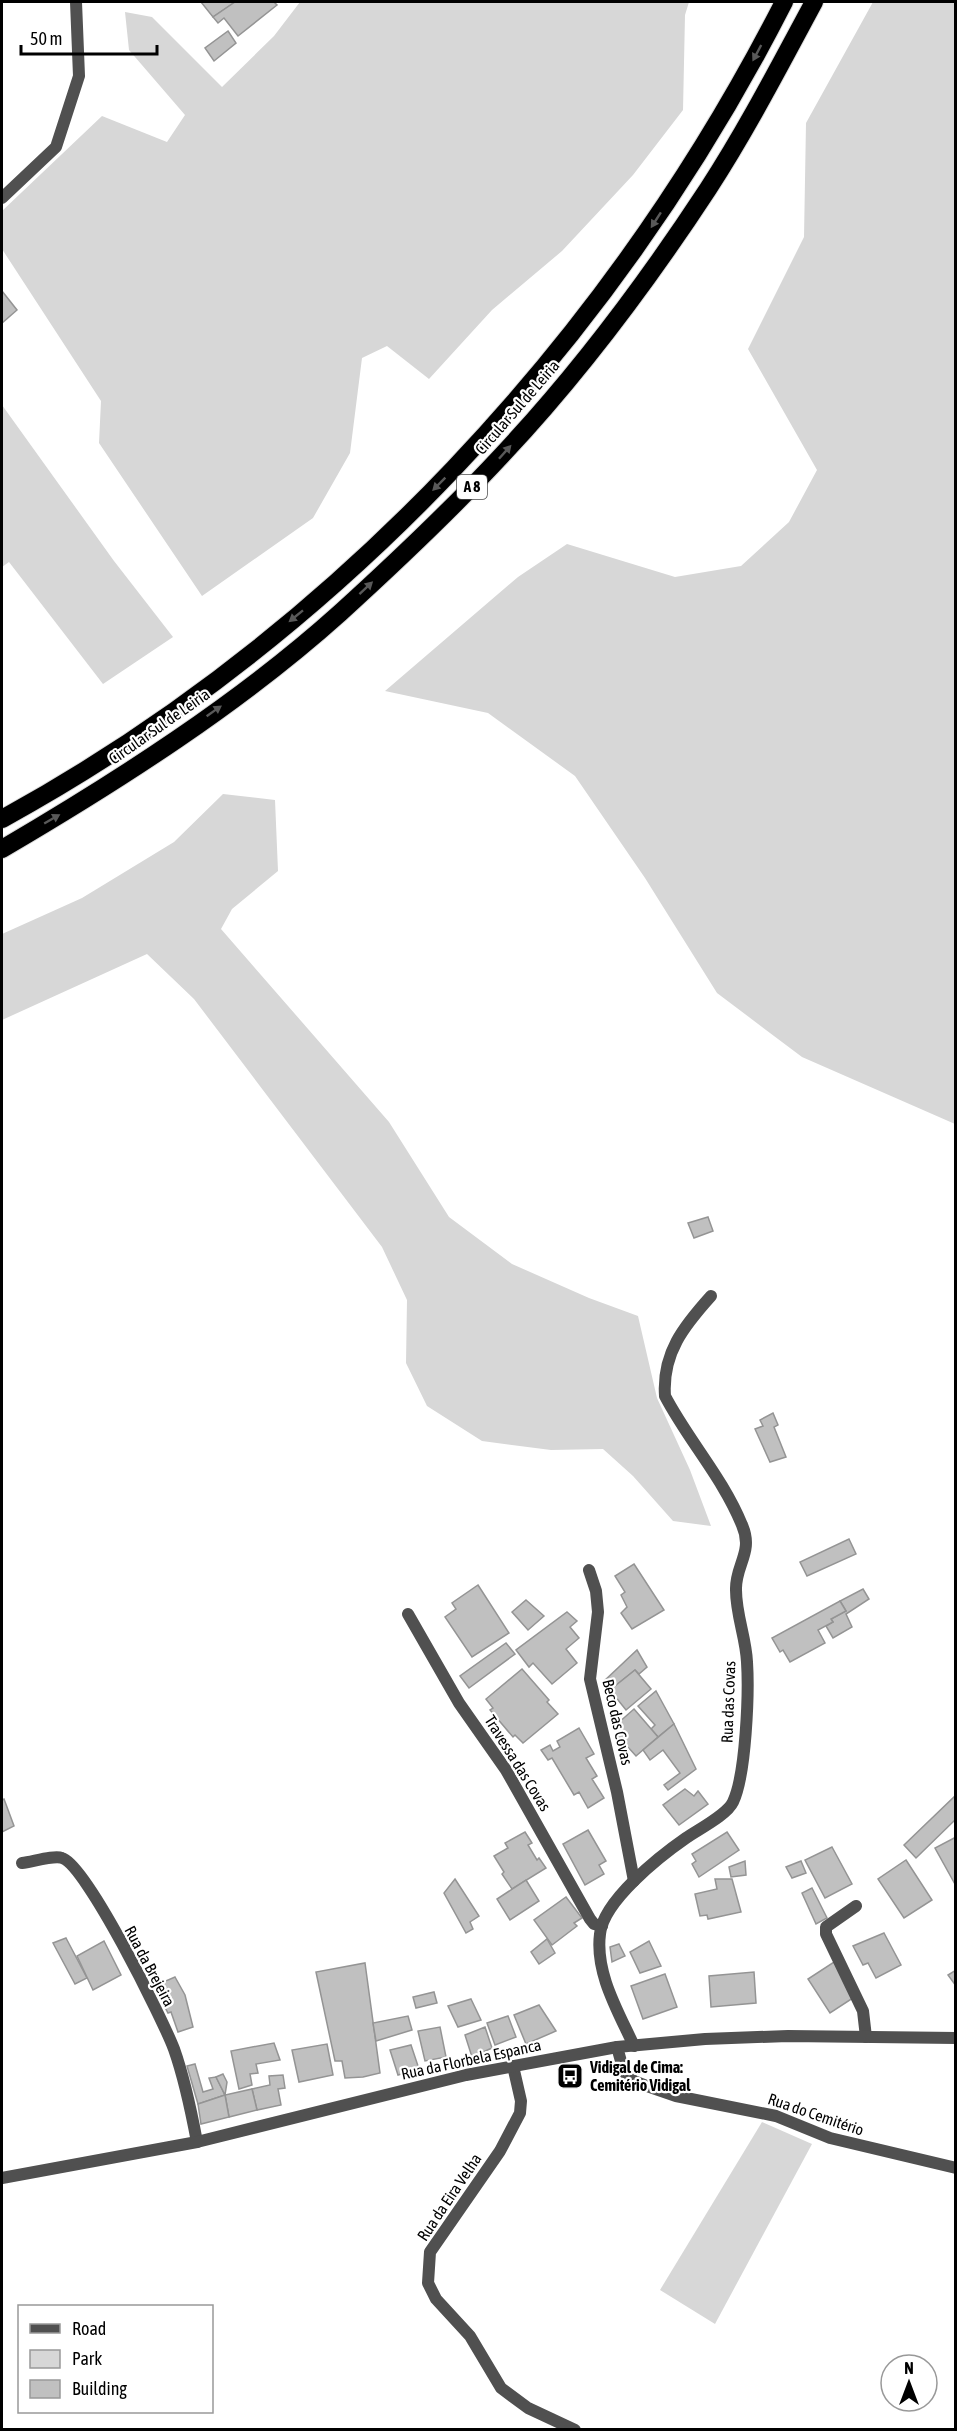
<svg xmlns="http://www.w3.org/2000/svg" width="957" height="2431" viewBox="0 0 957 2431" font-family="'Asap Condensed',sans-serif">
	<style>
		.green { fill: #d7d7d7 }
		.building { fill: #c0c0c0; stroke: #949494; stroke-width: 1.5 }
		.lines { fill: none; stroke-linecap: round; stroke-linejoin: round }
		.motorway-casing { stroke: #dbdbdb; stroke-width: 20 }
		.minor { stroke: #505050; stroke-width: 12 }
		.tertiary { stroke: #505050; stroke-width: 12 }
		.motorway { stroke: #000; stroke-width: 18 }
		.oneway { fill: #595959 }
		.labels { text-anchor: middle; stroke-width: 4.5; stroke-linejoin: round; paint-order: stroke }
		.shield { fill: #fff; stroke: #4c4c4c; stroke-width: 1.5 }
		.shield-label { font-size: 15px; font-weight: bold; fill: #000 }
		.street-label { font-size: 16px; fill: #000; stroke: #fff }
		.poi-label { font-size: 16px; font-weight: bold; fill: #000; stroke: #fff; text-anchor: start }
	</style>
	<rect width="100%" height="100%" fill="#fff"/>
	<g class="green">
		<path d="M300 2H689L685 15 683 110 633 175 562 251 492 310 429 379 387 346 362 358 350 453 313 518 202 596 99 443 101 401 2 249V211L102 116 167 142 185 115 129 50 125 12 152 17 222 87 274 36Z"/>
		<path d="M873 2H955V1124L802 1057 717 993 645 878 575 776 488 713 385 691 518 577 567 544 675 577 741 566 789 522 817 470 748 349 804 237 806 123Z"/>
		<path d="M2 405 114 561 173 637 103 684 9 562 2 567Z"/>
		<path d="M223 794 275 800 278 871 232 909 221 929 389 1122 449 1217 512 1264 589 1298 638 1316 657 1398 690 1470 711 1526 673 1521 633 1476 603 1449 551 1450 482 1441 427 1406 406 1363 407 1300 382 1247 194 999 147 954 2 1020V934L82 898 174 842Z"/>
		<path d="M762 2122 812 2144 715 2324 660 2290Z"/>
	</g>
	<g class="building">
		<path d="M201 2H235L213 17Z"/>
		<path d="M235 2H274L277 5 238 36 224 18 218 23 213 17Z"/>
		<path d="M228 31 236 43 214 61 205 48Z"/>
		<path d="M2 291 17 310 2 323Z"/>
		<path d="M708 1217 713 1231 694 1238 688 1223Z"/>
		<path d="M773 1413 778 1425 774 1427 786 1457 770 1462 755 1429 763 1426 760 1420Z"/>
		<path d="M849 1539 856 1554 807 1576 800 1562Z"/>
		<path d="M634 1564 664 1610 632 1629 621 1613 627 1607 621 1595 625 1592 615 1576Z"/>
		<path d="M478 1585 509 1633 472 1657 445 1617 456 1609 452 1603Z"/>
		<path d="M863 1589 869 1599 846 1614 852 1627 833 1638 826 1626 833 1622 831 1619 846 1611 840 1601Z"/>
		<path d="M526 1600 544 1616 528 1630 512 1612Z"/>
		<path d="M840 1601 846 1611 831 1619 833 1622 818 1630 825 1643 790 1662 783 1650 780 1652 772 1638Z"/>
		<path d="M567 1612 577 1621 570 1627 579 1638 566 1649 577 1663 552 1684 533 1663 529 1667 516 1650Z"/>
		<path d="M506 1643 515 1654 469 1688 460 1676Z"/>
		<path d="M637 1650 647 1667 639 1674 635 1670 610 1690 602 1683Z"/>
		<path d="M522 1669 549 1700 547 1702 558 1714 523 1743 515 1735 513 1737 490 1710 493 1708 486 1699Z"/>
		<path d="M635 1670 651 1689 626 1710 610 1690Z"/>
		<path d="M656 1691 674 1724 658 1737 651 1729 655 1725 638 1706Z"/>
		<path d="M634 1709 658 1737 636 1756 618 1736 623 1731 617 1724Z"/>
		<path d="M674 1724 696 1769 668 1790 664 1785 680 1773 663 1750 650 1760 643 1750Z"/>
		<path d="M579 1728 594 1754 586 1758 597 1776 592 1779 604 1798 588 1808 579 1792 574 1795 552 1758 548 1760 541 1750 550 1745 553 1751 560 1747 557 1741Z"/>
		<path d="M685 1789 694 1796 698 1791 708 1804 679 1825 663 1805Z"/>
		<path d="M955 1796 956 1819 916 1858 904 1845Z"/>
		<path d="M4 1799 14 1826 2 1832V1800Z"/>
		<path d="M588 1830 606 1861 599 1865 604 1874 585 1885 563 1844Z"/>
		<path d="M525 1832 532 1843 528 1845 537 1860 539 1858 546 1868 512 1889 502 1874 504 1872 494 1856 508 1848 505 1843Z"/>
		<path d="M727 1832 739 1850 699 1877 692 1864 696 1861 692 1854Z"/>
		<path d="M956 1837V1886L935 1848Z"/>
		<path d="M832 1847 852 1884 825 1898 805 1860Z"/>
		<path d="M906 1860 932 1900 904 1918 878 1879Z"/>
		<path d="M745 1861 746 1875 731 1877 729 1867Z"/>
		<path d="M801 1861 806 1873 792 1878 786 1867Z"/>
		<path d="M455 1879 479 1916 470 1922 473 1929 466 1933 444 1893Z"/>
		<path d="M715 1879H732L741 1912 708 1919 707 1915 700 1916 695 1894 717 1889Z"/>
		<path d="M526 1880 539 1901 510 1920 497 1899Z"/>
		<path d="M812 1888 827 1918 816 1924 802 1893Z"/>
		<path d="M566 1897 582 1918 574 1923 577 1926 552 1945 534 1920Z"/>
		<path d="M884 1933 901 1965 876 1978 868 1963 863 1965 853 1946Z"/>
		<path d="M66 1938 87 1978 75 1984 53 1943Z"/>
		<path d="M547 1939 555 1953 539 1964 531 1952Z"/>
		<path d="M104 1941 121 1975 93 1990 77 1956Z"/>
		<path d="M649 1941 661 1966 640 1973 630 1952Z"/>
		<path d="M619 1944 625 1956 612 1962 610 1947Z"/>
		<path d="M834 1962 856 1996 830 2013 808 1979Z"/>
		<path d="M365 1963 380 2073 363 2077 345 2078 342 2061H335L316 1972Z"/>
		<path d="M956 1970V1986L948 1975Z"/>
		<path d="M754 1972 756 2003 711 2007 709 1976Z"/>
		<path d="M665 1974 677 2007 643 2019 631 1986Z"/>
		<path d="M175 1977 185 1995 193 2027 178 2032 171 2012 168 2013 154 1986Z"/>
		<path d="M434 1992 437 2003 416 2008 413 1997Z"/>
		<path d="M471 1999 481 2020 458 2027 448 2006Z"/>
		<path d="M539 2005 556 2031 526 2044 514 2015Z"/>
		<path d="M408 2016 412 2030 376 2041 373 2023Z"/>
		<path d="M508 2016 516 2037 495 2045 487 2023Z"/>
		<path d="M440 2027 446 2057 425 2061 418 2031Z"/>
		<path d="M485 2027 492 2048 472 2057 465 2035Z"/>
		<path d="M274 2043 280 2060 256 2064 258 2073 250 2074 252 2085 239 2089 231 2051Z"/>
		<path d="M327 2044 333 2075 299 2082 292 2050Z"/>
		<path d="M411 2045 419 2069 398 2075 390 2050Z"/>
		<path d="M195 2064 203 2092 213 2089 209 2078 216 2077 225 2095 198 2104 187 2066Z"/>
		<path d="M223 2074 227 2082 225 2095 216 2077Z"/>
		<path d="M283 2075 285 2088 278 2089 281 2105 257 2110 252 2089 270 2085 269 2076Z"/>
		<path d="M252 2089 257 2110 229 2117 225 2095Z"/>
		<path d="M225 2095 229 2117 201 2124 198 2104Z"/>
	</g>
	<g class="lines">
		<g class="motorway-casing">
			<g id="motorway">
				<path d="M2 819C337 635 611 341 784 2"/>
				<path d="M2 849C118 781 240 703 340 613 396 562 452 509 503 454 579 373 647 282 708 189 747 129 780 65 814 2"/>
			</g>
		</g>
		<g class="minor">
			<path d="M2 198 56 147 79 76 76 2"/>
			<path d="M589 1570 596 1591 598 1612 590 1679 617 1792 634 1881"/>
			<path d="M408 1614 459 1703 506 1770 590 1919 594 1924 602 1926"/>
			<path d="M22 1863C32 1862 54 1855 62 1858 86 1864 163 2020 174 2049 185 2080 191 2110 197 2142"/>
			<path d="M856 1906 826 1927V1934L863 2011 866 2037"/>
			<path d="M634 2046C618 2011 595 1973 600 1934 603 1901 660 1856 686 1838 699 1829 727 1815 733 1802 746 1775 749 1693 747 1662 746 1638 736 1615 736 1590 735 1565 754 1552 742 1525 723 1478 688 1440 665 1396 662 1353 684 1326 711 1296"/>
			<path d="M617 2047 624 2072 634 2081 647 2086 676 2096 776 2116 830 2138 956 2168"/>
			<path d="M513 2066 521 2101 520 2113 500 2151 430 2252 428 2283 436 2299 470 2336 501 2388 528 2408 575 2430"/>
		</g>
		<path class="tertiary" d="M2 2178 197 2142 466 2075 617 2047 705 2039 788 2036 956 2038"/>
		<use href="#motorway" class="motorway"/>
	</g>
	<defs><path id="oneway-solid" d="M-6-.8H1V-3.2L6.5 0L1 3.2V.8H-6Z" transform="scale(1.5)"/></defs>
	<g class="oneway">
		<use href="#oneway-solid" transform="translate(757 53) rotate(118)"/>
		<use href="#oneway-solid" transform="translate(656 220) rotate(123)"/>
		<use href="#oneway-solid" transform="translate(505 452) rotate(-48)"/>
		<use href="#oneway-solid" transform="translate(439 484) rotate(135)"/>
		<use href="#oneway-solid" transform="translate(366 588) rotate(-43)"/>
		<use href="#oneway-solid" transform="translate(296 616) rotate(141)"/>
		<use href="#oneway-solid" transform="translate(214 711) rotate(-35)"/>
		<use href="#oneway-solid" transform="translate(52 819) rotate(-30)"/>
	</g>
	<defs>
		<g id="bus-square" transform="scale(1.35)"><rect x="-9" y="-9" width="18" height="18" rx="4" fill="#000" stroke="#fff"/><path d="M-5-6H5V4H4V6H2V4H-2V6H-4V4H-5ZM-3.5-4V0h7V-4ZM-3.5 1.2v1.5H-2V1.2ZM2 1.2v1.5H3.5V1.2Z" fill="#fff"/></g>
	</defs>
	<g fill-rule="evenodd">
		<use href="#bus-square" x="570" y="2076"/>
	</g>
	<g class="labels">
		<rect class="shield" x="457" y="475" width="30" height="24" rx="4.5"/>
		<g class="shield-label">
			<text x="472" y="492">A 8</text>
		</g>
		<g class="street-label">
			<text transform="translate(517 407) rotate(-49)" y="6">Circular Sul de Leiria</text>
			<text transform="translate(159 726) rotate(-35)" y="6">Circular Sul de Leiria</text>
			<text transform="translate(728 1702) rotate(-88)" y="6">Rua das Covas</text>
			<text transform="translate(618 1722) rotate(77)" y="6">Beco das Covas</text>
			<text transform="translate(518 1763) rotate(58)" y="6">Travessa das Covas</text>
			<text transform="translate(150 1966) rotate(62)" y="6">Rua da Brejeira</text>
			<text transform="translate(471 2059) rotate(-12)" y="6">Rua da Florbela Espanca</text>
			<text transform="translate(816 2114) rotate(19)" y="6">Rua do Cemitério</text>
			<text transform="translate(449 2197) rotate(-56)" y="6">Rua da Eira Velha</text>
		</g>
		<g class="poi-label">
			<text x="590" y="2073">Vidigal de Cima:<tspan x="590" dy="18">Cemitério Vidigal</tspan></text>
		</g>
	</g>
	<rect width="957" height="2431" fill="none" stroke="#000000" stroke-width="6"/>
	<rect x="18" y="2305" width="195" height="108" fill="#ffffff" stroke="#999999" stroke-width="1.5"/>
	<rect x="30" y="2324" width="30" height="9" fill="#505050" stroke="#999999" stroke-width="1.5"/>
	<text x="72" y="2335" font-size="18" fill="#000000">Road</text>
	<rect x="30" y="2350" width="30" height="18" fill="#d7d7d7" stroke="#999999" stroke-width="1.5"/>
	<text x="72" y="2365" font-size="18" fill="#000000">Park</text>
	<rect x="30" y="2380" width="30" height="18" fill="#c0c0c0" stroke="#999999" stroke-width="1.5"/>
	<text x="72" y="2395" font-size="18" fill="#000000">Building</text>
	<g transform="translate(909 2383)"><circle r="28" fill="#ffffff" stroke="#999999" stroke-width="1.5"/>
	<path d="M0-4.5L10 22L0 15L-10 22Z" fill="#000000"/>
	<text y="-9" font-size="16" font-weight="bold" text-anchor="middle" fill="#000000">N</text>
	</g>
	<path d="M21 45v9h136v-9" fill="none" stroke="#000000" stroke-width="3"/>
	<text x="30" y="45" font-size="18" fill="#000000" stroke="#ffffff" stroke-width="4.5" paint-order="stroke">50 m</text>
</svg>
